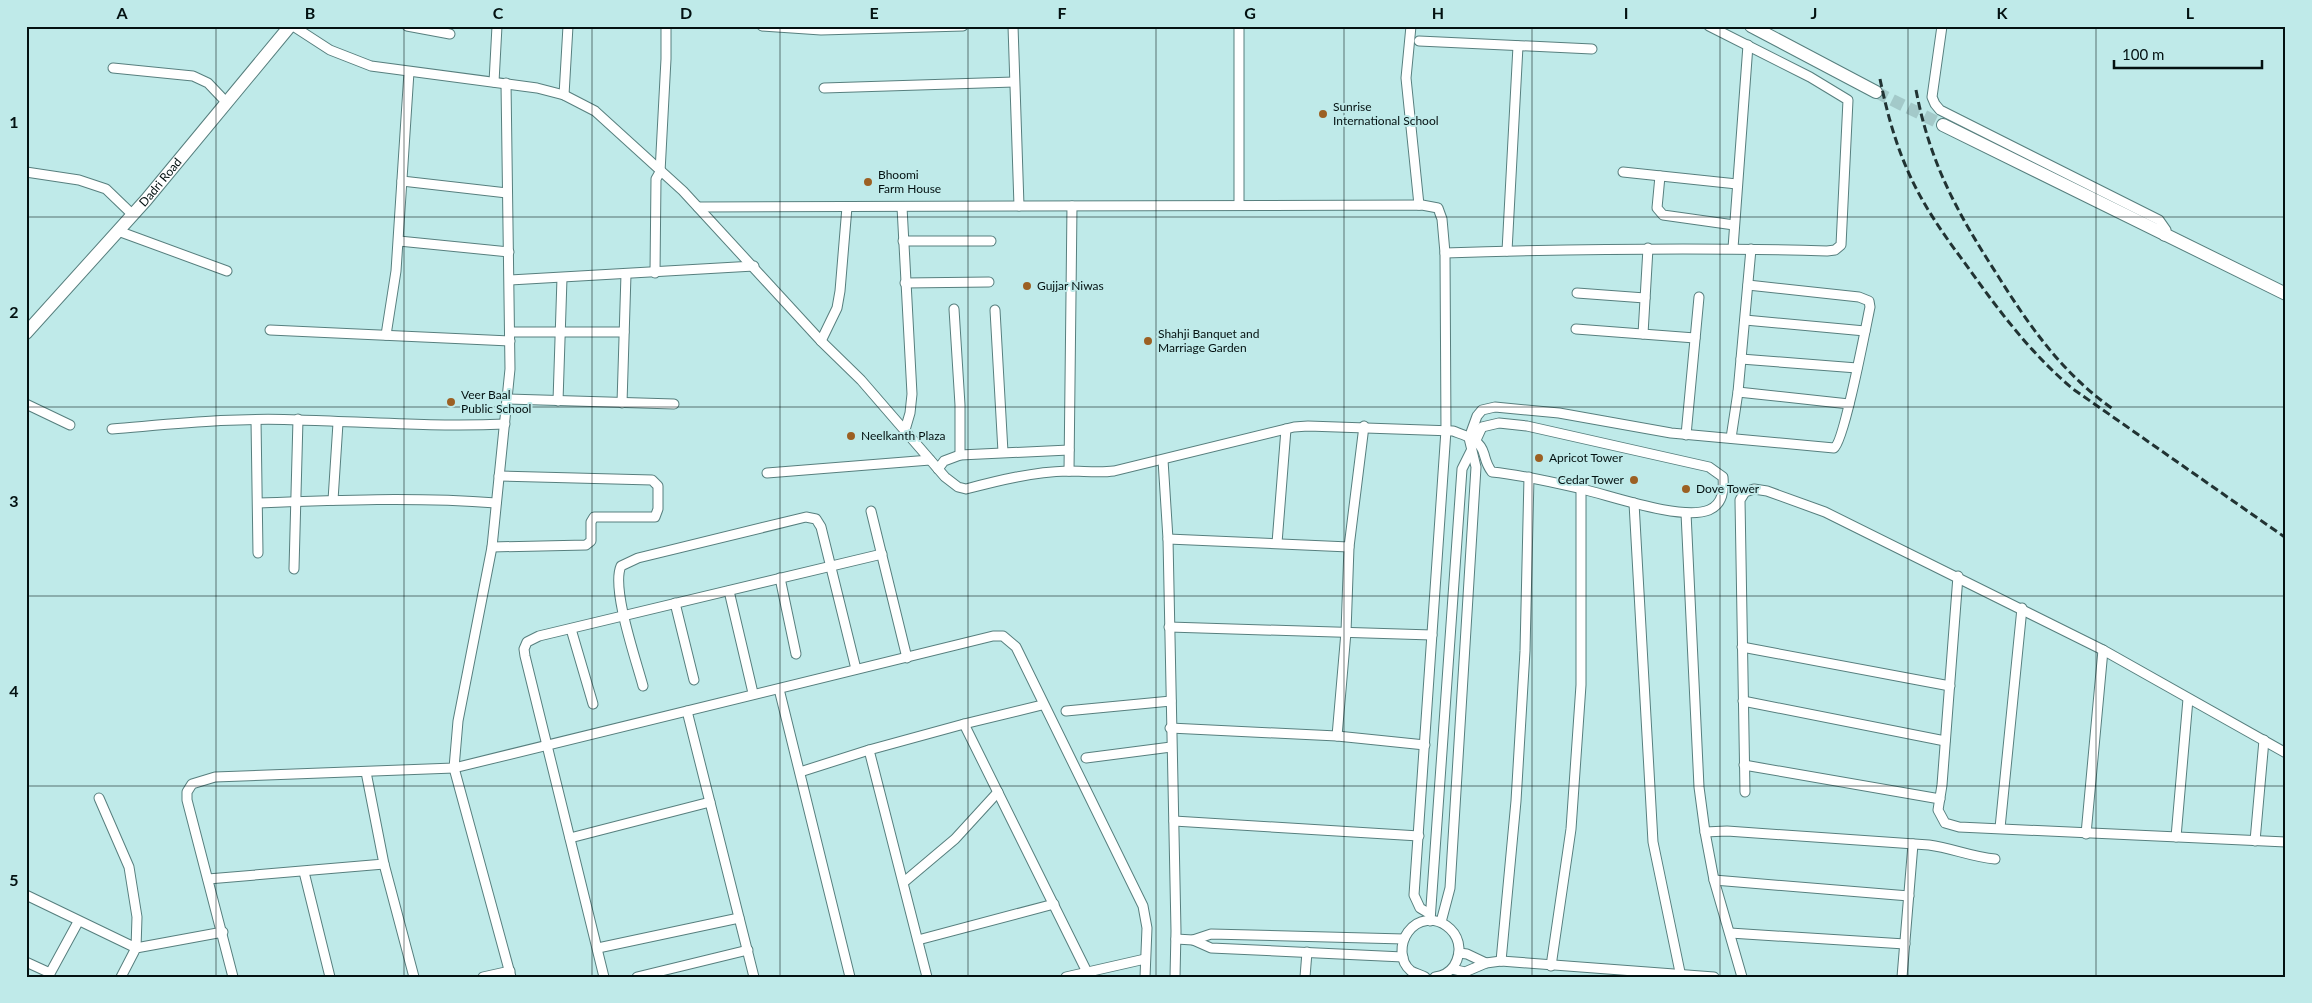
<svg xmlns="http://www.w3.org/2000/svg" width="2312" height="1003" viewBox="0 0 2312 1003" font-family="Lato,sans-serif">
	<style>
		.lines { fill: none; stroke-linecap: round; stroke-linejoin: round }
		.secondary-tunnel { stroke: #a3c9c9; stroke-width: 12; stroke-dasharray: 12 6; stroke-linecap: butt }
		.street-casing { stroke: #577f7e; stroke-width: 11 }
		.secondary-casing { stroke: #577f7e; stroke-width: 14 }
		.street { stroke: #fff; stroke-width: 9 }
		.secondary { stroke: #fff; stroke-width: 12 }
		.rail { stroke: #213333; stroke-width: 3; stroke-dasharray: 8 4; stroke-linecap: butt }
		.grid { fill: none; stroke: #031111; stroke-width: 1; stroke-opacity: 0.55 }
		.poi-dot { fill: #9c6023; stroke: #bfeae9; stroke-width: 2 }
		.labels { text-anchor: middle; stroke-width: 4; stroke-linejoin: round; paint-order: stroke }
		.poi-label { font-size: 12px; fill: #031111; stroke: #bfeae9; text-anchor: start }
		.street-label { font-size: 12px; fill: #031111; stroke: #bfeae9 }
		.neatline { fill: none; stroke: #031111; stroke-width: 2 }
		.grid-label { font-size: 16px; text-anchor: middle; font-weight: bold; fill: #031111 }
	</style>
	<rect width="100%" height="100%" fill="#bfeae9"/>
	<g class="lines">
		<path class="secondary-tunnel" d="M1876 92 1943 125"/>
		<g class="street-casing">
			<g id="street">
				<path d="M293 26 330 50 371 66 537 88 564 95 595 111 683 191 821 341 861 380 945 477 958 487 966 489C1000 480 1033 472 1068 471 1084 471 1099 473 1114 471L1294 427 1308 426 1453 431C1466 436 1480 439 1484 454 1486 461 1487 466 1492 472 1523 475 1552 482 1582 489 1612 496 1682 521 1709 510 1723 504 1724 490 1723 477L1709 467 1527 426 1499 423 1482 427 1476 440"/>
				<path d="M407 26 450 34"/>
				<path d="M762 26 821 30 963 26"/>
				<path d="M1013 26 1019 206"/>
				<path d="M1239 26V205"/>
				<path d="M1411 26 1406 78 1419 205"/>
				<path d="M1942 26 1932 97 1935 104 1940 110 2159 220 2166 230 2164 236"/>
				<path d="M1419 41 1592 49"/>
				<path d="M113 68 193 76 208 83 227 103"/>
				<path d="M494 82 497 26"/>
				<path d="M506 83 510 369 492 547 458 721 454 768 511 977"/>
				<path d="M824 88 1014 82"/>
				<path d="M564 95 568 26"/>
				<path d="M26 172 79 180 106 189 133 215"/>
				<path d="M1623 172 1737 184"/>
				<path d="M1660 176 1657 208 1663 215 1734 225"/>
				<path d="M402 181 507 193"/>
				<path d="M698 207 1422 205 1438 208 1442 219 1445 253 1446 430 1414 895 1420 908 1430 914"/>
				<path d="M902 207 912 394 910 413 905 430"/>
				<path d="M118 231 227 271"/>
				<path d="M399 241 509 252"/>
				<path d="M903 241H991"/>
				<path d="M1733 248 1748 45"/>
				<path d="M1507 251 1518 46"/>
				<path d="M1445 253C1572 249 1699 247 1827 251L1835 250 1841 245 1848 100 1810 77 1709 26"/>
				<path d="M655 273 656 179 660 172 666 59V26"/>
				<path d="M510 280 754 266"/>
				<path d="M905 283 989 282"/>
				<path d="M1577 293 1645 298"/>
				<path d="M954 309 960 405V455"/>
				<path d="M995 310 1003 452"/>
				<path d="M1745 320 1865 331"/>
				<path d="M1576 329 1695 338"/>
				<path d="M270 330 510 341"/>
				<path d="M511 332H624"/>
				<path d="M1643 334 1648 248"/>
				<path d="M386 335 396 271 409 72"/>
				<path d="M821 341 837 308 840 291 847 207"/>
				<path d="M1741 359 1857 368"/>
				<path d="M1738 392 1849 404"/>
				<path d="M508 399 674 404"/>
				<path d="M558 401 562 278"/>
				<path d="M622 403 626 274"/>
				<path d="M26 404 70 425"/>
				<path d="M256 420 258 553"/>
				<path d="M112 429C174 424 237 417 299 420 368 422 436 427 505 424"/>
				<path d="M1686 435 1699 297"/>
				<path d="M1731 438 1738 392 1751 249"/>
				<path d="M1163 460 1168 539 1176 931 1175 977"/>
				<path d="M938 469 944 461 960 455 1069 450"/>
				<path d="M1069 471 1072 206"/>
				<path d="M767 473 930 460"/>
				<path d="M333 500 338 423"/>
				<path d="M258 503C337 500 417 497 496 503"/>
				<path d="M1634 503 1653 842 1681 977"/>
				<path d="M871 511 907 658"/>
				<path d="M1686 513 1699 787 1705 832 1714 880 1742 977"/>
				<path d="M1168 539 1349 547"/>
				<path d="M1277 543 1286 429"/>
				<path d="M492 547 586 545 591 541V522L594 517H655L658 509V486L652 480 499 476"/>
				<path d="M294 569 298 419"/>
				<path d="M1958 576 1942 785 1938 810 1945 823 1959 827 2286 842"/>
				<path d="M780 578 796 654"/>
				<path d="M729 591 753 693"/>
				<path d="M675 603 694 680"/>
				<path d="M1169 627 1432 635"/>
				<path d="M571 629 593 704"/>
				<path d="M1742 647 1950 686"/>
				<path d="M643 686C636 660 611 588 621 566L638 558 806 517 816 519 821 527 856 669"/>
				<path d="M779 689 850 977"/>
				<path d="M1743 701 1945 741"/>
				<path d="M687 711 754 977"/>
				<path d="M1066 711 1171 701"/>
				<path d="M964 724 1087 972"/>
				<path d="M1170 728 1337 736 1425 745"/>
				<path d="M1337 736 1346 632 1349 547 1364 426"/>
				<path d="M1086 758 1171 747"/>
				<path d="M1744 765 1940 799"/>
				<path d="M800 772 869 750"/>
				<path d="M1745 792 1740 500 1745 492 1754 489 1767 491 1825 512 2103 650 2286 753"/>
				<path d="M1174 821 1419 836"/>
				<path d="M2000 828 2022 608"/>
				<path d="M1705 832 1727 831 1929 845C1952 848 1972 857 1995 859"/>
				<path d="M2086 834 2103 650"/>
				<path d="M2176 837 2188 699"/>
				<path d="M570 838 710 802"/>
				<path d="M2255 841 2264 740"/>
				<path d="M384 864 414 977"/>
				<path d="M304 872 330 977"/>
				<path d="M208 879 384 864 366 772"/>
				<path d="M1714 880 1909 896"/>
				<path d="M904 882 955 839 998 792"/>
				<path d="M26 895 136 948 137 917 129 867 99 798"/>
				<path d="M1430 921 1462 469 1471 451"/>
				<path d="M1441 922 1450 888 1476 467 1469 438 1477 416 1482 410 1495 407 1559 413 1671 433 1834 448C1844 442 1866 326 1870 307L1869 301 1859 297 1748 285"/>
				<path d="M1730 933 1905 944"/>
				<path d="M1176 939 1193 940 1211 948 1403 957"/>
				<path d="M918 940 1054 904"/>
				<path d="M1193 940 1211 934 1404 939"/>
				<path d="M598 948 739 918"/>
				<path d="M1459 953 1467 954 1486 963"/>
				<path d="M1501 961 1516 801 1525 651 1529 477"/>
				<path d="M26 962 50 973"/>
				<path d="M1551 966 1571 829 1581 685V489"/>
				<path d="M1452 969 1465 972 1486 963 1501 961 1714 977"/>
				<path d="M48 977 78 922"/>
				<path d="M121 977 136 948 223 932"/>
				<path d="M233 977 187 800V792L192 784 215 777 454 768 993 636H1003L1016 647 1143 906 1147 928 1145 977"/>
				<path d="M483 977 510 971"/>
				<path d="M604 977 525 656 524 649 527 642 539 636 882 554"/>
				<path d="M637 977 748 950"/>
				<path d="M927 977 869 750 964 724 1042 705"/>
				<path d="M1066 977 1145 959"/>
				<path d="M1305 977 1307 952"/>
				<path d="M1425 977C1421 975 1415 973 1411 971 1399 961 1400 943 1408 932 1429 903 1474 933 1454 966 1449 973 1443 976 1435 977"/>
				<path d="M1902 977 1913 844"/>
			</g>
		</g>
		<g class="secondary-casing">
			<g id="secondary">
				<path d="M1751 26 1876 92"/>
				<path d="M1943 125 2286 294"/>
				<path id="s1" d="M26 333 146 200 290 26"/>
			</g>
		</g>
		<use href="#street" class="street"/>
		<use href="#secondary" class="secondary"/>
		<g class="rail">
			<path d="M1880 79C1887 113 1896 146 1911 178 1925 208 1944 235 1964 262 1997 308 2029 352 2073 389L2286 538"/>
			<path d="M1916 90C1930 164 1958 214 1998 276 2030 327 2063 374 2113 409"/>
		</g>
	</g>
	<path class="grid" d="M216 26V977M404 26V977M592 26V977M780 26V977M968 26V977M1156 26V977M1344 26V977M1532 26V977M1720 26V977M1908 26V977M2096 26V977M26 217H2286M26 407H2286M26 596H2286M26 786H2286"/>
	<g class="poi-dot">
		<circle cx="1323" cy="114" r="5"/>
		<circle cx="868" cy="182" r="5"/>
		<circle cx="1027" cy="286" r="5"/>
		<circle cx="1148" cy="341" r="5"/>
		<circle cx="451" cy="402" r="5"/>
		<circle cx="851" cy="436" r="5"/>
		<circle cx="1539" cy="458" r="5"/>
		<circle cx="1634" cy="480" r="5"/>
		<circle cx="1686" cy="489" r="5"/>
	</g>
	<g class="labels">
		<g class="poi-label">
			<text x="1333" y="111">Sunrise<tspan x="1333" dy="14">International School</tspan></text>
			<text x="878" y="179">Bhoomi<tspan x="878" dy="14">Farm House</tspan></text>
			<text x="1037" y="290">Gujjar Niwas</text>
			<text x="1158" y="338">Shahji Banquet and<tspan x="1158" dy="14">Marriage Garden</tspan></text>
			<text x="461" y="399">Veer Baal<tspan x="461" dy="14">Public School</tspan></text>
			<text x="861" y="440">Neelkanth Plaza</text>
			<text x="1549" y="462">Apricot Tower</text>
			<text x="1624" y="484" text-anchor="end">Cedar Tower</text>
			<text x="1696" y="493">Dove Tower</text>
		</g>
		<g class="street-label">
			<text dy="4" stroke="none"><textPath href="#s1" startOffset="202">Dadri Road</textPath></text>
		</g>
	</g>
	<rect width="2312" height="1003" fill="none" stroke="#bfeae9" stroke-width="55"/>
	<path d="M2114 60v8h148v-8" fill="none" stroke="#031111" stroke-width="2.5"/>
	<text x="2122" y="60" font-size="15" fill="#031111" stroke="#bfeae9" stroke-width="4" paint-order="stroke">100 m</text>
	<rect x="28" y="28" width="2256" height="948" class="neatline"/>
	<g class="grid-label">
		<text x="122" y="19">A</text>
		<text x="310" y="19">B</text>
		<text x="498" y="19">C</text>
		<text x="686" y="19">D</text>
		<text x="874" y="19">E</text>
		<text x="1062" y="19">F</text>
		<text x="1250" y="19">G</text>
		<text x="1438" y="19">H</text>
		<text x="1626" y="19">I</text>
		<text x="1814" y="19">J</text>
		<text x="2002" y="19">K</text>
		<text x="2190" y="19">L</text>
		<text x="14" y="128">1</text>
		<text x="14" y="318">2</text>
		<text x="14" y="507">3</text>
		<text x="14" y="697">4</text>
		<text x="14" y="886">5</text>
	</g>
</svg>
